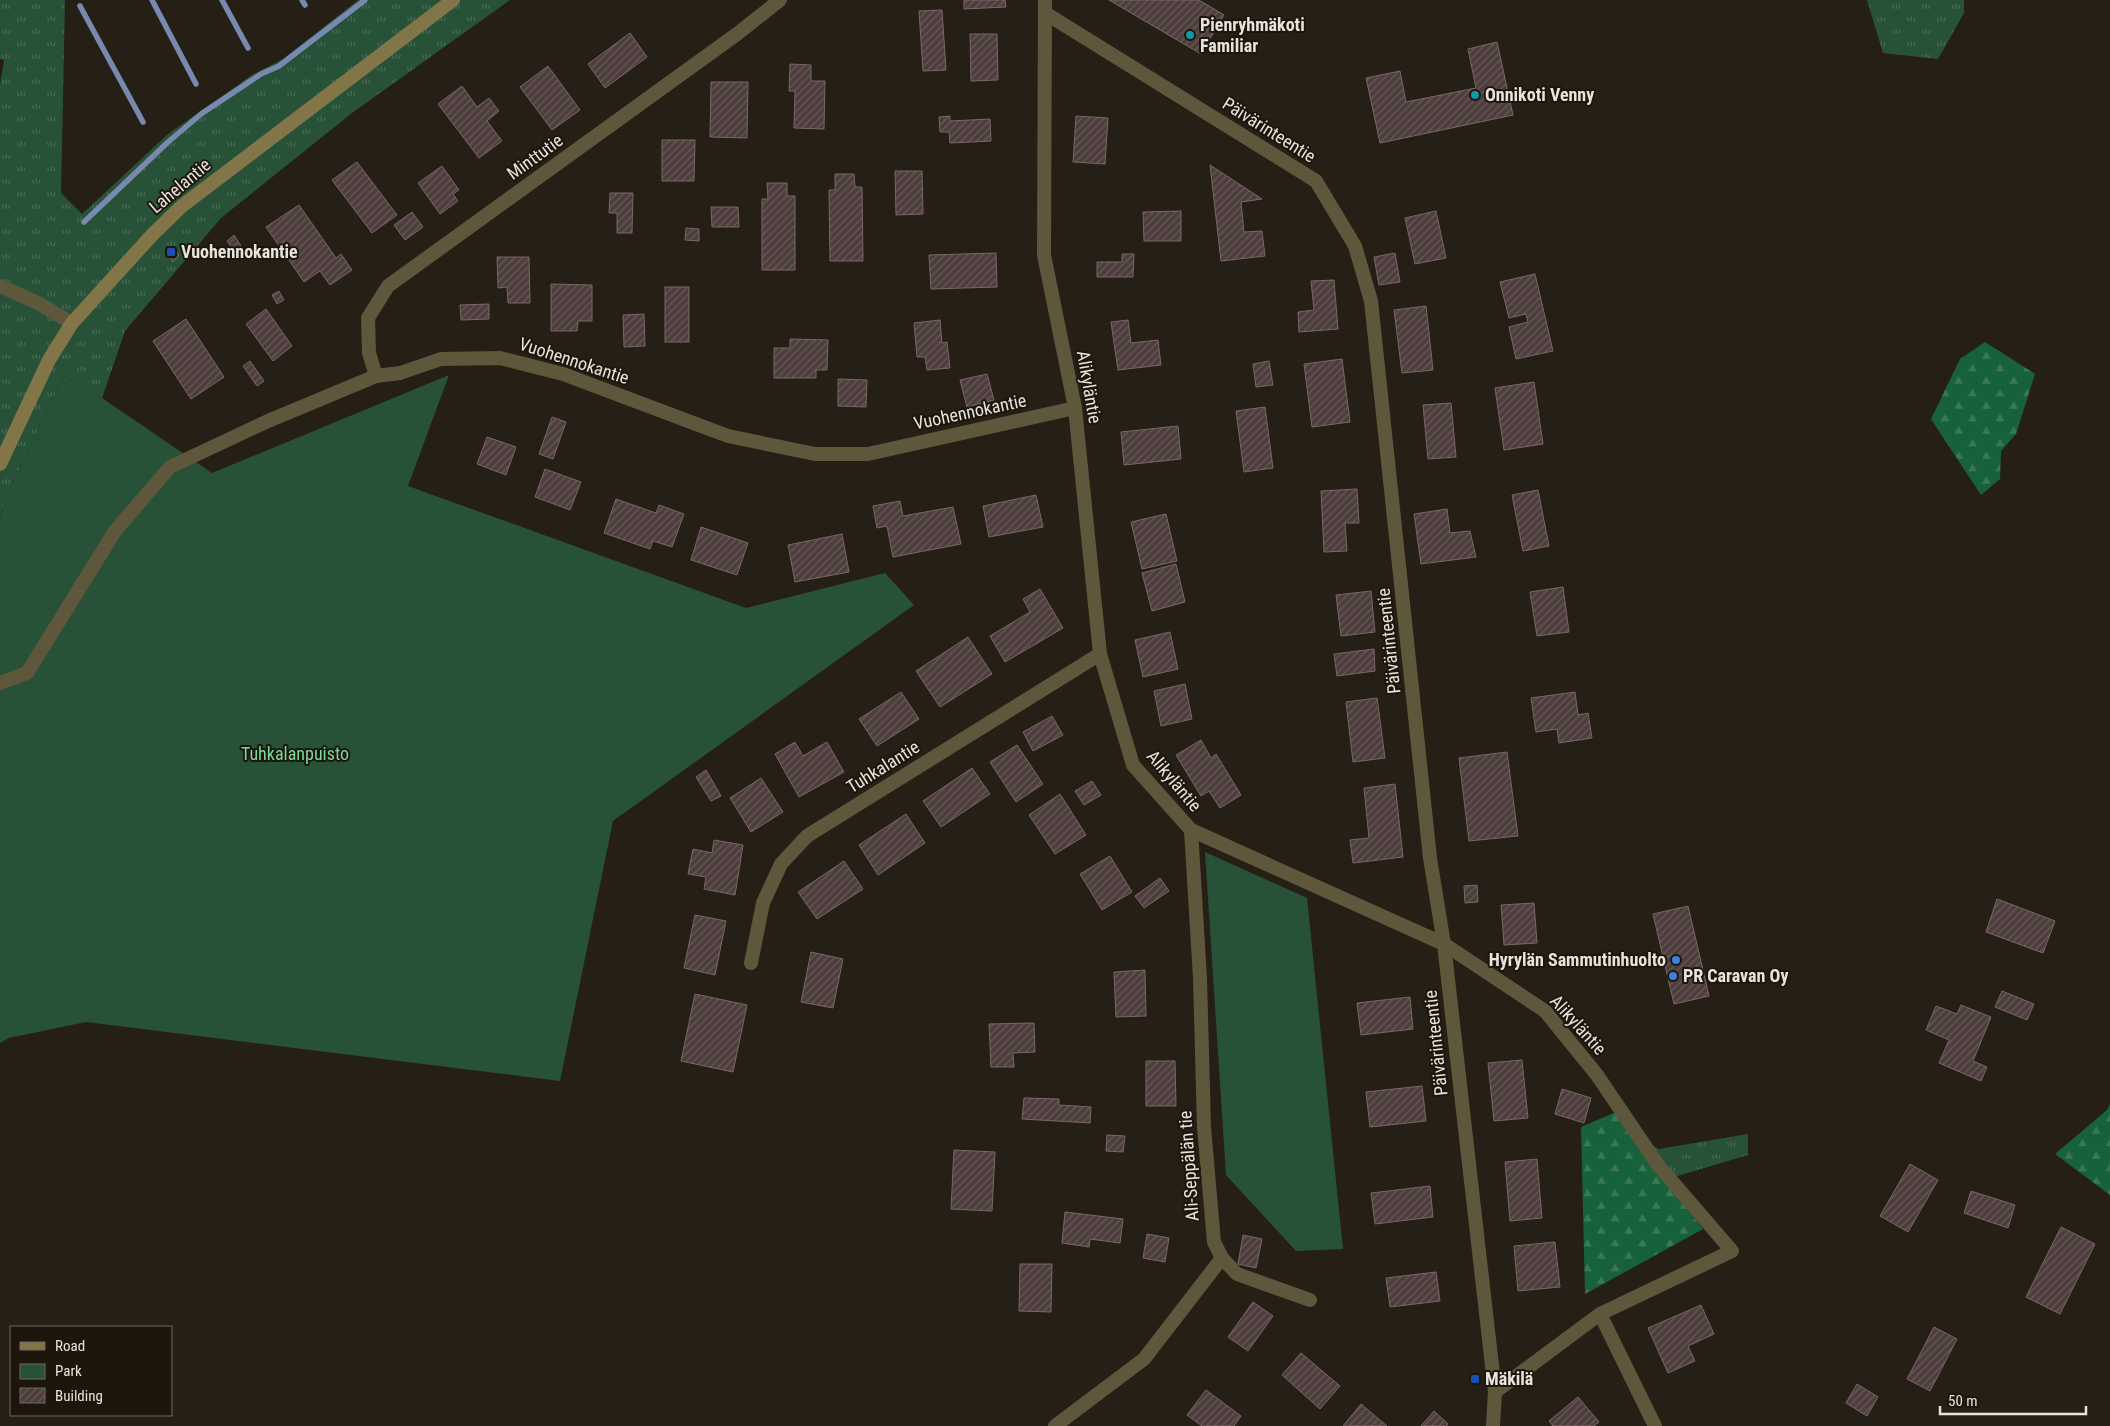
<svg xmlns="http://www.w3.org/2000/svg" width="2110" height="1426" viewBox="0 0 2110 1426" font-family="'Roboto Condensed',sans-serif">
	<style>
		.grass { fill: url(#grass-tufts) }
		.forest { fill: url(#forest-firs) }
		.park { fill: #275238 }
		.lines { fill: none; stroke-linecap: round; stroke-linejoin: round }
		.stream { stroke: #7789ae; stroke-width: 5.5 }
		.building { fill: url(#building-hatch); stroke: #786867 }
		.minor { stroke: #5f573b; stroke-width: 14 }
		.secondary { stroke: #827548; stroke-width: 14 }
		.culture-dot { fill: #0f9aa8; stroke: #1d160c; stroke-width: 2 }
		.transit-dot { fill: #1a4fb4; stroke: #1d160c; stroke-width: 2 }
		.shop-dot { fill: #3f7fe0; stroke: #1d160c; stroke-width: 2 }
		.labels { text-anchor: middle; stroke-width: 4; stroke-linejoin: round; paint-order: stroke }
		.poi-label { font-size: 18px; font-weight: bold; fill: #e8e3dc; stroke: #1d160c; text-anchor: start }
		.street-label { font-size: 18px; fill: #e8e3dc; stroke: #1d160c }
		.park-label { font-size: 18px; fill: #79da9e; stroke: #1d160c }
	</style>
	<defs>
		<pattern id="grass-tufts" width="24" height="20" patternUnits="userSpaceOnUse" patternTransform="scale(1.25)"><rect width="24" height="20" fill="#275238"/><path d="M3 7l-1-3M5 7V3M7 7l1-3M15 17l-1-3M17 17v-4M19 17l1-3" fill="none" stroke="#466b54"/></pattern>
		<pattern id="forest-firs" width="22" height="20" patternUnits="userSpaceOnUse" patternTransform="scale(1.25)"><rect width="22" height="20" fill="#18623b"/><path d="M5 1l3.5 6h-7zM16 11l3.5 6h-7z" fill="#3a7857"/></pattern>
		<pattern id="building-hatch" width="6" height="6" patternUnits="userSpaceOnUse" patternTransform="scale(1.25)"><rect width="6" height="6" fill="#4d3e3d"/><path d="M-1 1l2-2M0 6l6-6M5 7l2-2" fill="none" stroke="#675a58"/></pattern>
	</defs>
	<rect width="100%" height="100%" fill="#261f15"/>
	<g class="grass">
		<path d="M0 0H65L61 193 82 214 168 134 252 75 283 59 358 0H510L352 113 221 218 125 331 102 398 64 376 6 497 0 520V85L4 60 0 59Z"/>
		<path d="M1867 0H1964V13L1938 59 1883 53Z"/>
		<path d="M1748 1134V1155L1664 1180 1640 1138 1659 1149Z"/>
	</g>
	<g class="forest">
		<path d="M1985 342 2035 374 2016 434 2001 451 2000 479 1981 495 1931 419 1960 359Z"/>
		<path d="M2110 1104V1195L2055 1154 2107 1110Z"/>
		<path d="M1621 1110 1664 1180 1703 1229 1585 1294 1581 1127Z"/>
	</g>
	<g class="park">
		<path d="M449 375 408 486 746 608 885 573 914 605 613 821 560 1081 86 1022 9 1038 0 1043V520L6 497 64 376 102 398 212 473Z"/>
		<path d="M1205 852 1307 898 1343 1249 1296 1251 1226 1175Z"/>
	</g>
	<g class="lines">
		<g class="stream">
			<path d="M152 0 196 84"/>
			<path d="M222 0 248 48"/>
			<path d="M302 0 305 5"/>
			<path d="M80 6 143 122"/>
			<path d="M84 222 168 142 201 114 261 74 279 66 365 0"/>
		</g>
	</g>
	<g class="building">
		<path d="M964 0H1005L1006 7 964 9Z"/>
		<path d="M1109 0H1199L1224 15 1201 54Z"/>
		<path d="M942 10 946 70 923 71 919 11Z"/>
		<path d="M630 33 647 57 605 88 588 64Z"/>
		<path d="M970 34H997L998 80 971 81Z"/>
		<path d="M1497 42 1513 115 1380 143 1366 78 1400 71 1406 102 1476 88 1468 49Z"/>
		<path d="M790 64 811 65V81H825L824 129 794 128 795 91H789Z"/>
		<path d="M548 66 580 110 552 130 520 87Z"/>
		<path d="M711 82H748L747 138 710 137Z"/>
		<path d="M462 86 477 107 489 98 499 111 487 121 502 141 479 158 438 104Z"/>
		<path d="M950 116V121L990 119 991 141 950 143 949 132H940L939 117Z"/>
		<path d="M1076 116 1108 118 1105 164 1073 162Z"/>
		<path d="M662 140H695L694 181H662Z"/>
		<path d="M357 162 397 215 372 233 332 180Z"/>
		<path d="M1210 165 1262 199 1241 202 1244 232 1262 231 1265 256 1221 261Z"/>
		<path d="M442 166 459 190 453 194 458 201 440 214 418 183Z"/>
		<path d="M895 171H922L923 214 896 215Z"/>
		<path d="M835 174H854L855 187H862L863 261H830L829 190H835Z"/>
		<path d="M767 183H787V196H795V270H762V199H768Z"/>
		<path d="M610 193H633L632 233H617V213H609Z"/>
		<path d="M299 205 336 258 341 254 352 270 330 285 320 271 304 282 266 227Z"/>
		<path d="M711 207H738L739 227H712Z"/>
		<path d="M1181 211V241H1144L1143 212Z"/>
		<path d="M1436 211 1446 258 1415 264 1405 218Z"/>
		<path d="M412 212 423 227 405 240 394 225Z"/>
		<path d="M686 228 699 229V241L685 240Z"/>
		<path d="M234 235 241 246 234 251 227 241Z"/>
		<path d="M177 253 179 255 173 262 171 259Z"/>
		<path d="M996 253 997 287 931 289 929 255Z"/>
		<path d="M1395 253 1400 282 1379 285 1374 257Z"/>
		<path d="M1122 254H1134L1133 277H1097V262H1122Z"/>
		<path d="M497 257H529L530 303H508L507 287 498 288Z"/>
		<path d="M1535 274 1553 351 1516 359 1509 327 1528 322 1526 314 1509 318 1500 282Z"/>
		<path d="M1334 280 1338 329 1299 332 1298 312 1314 310 1311 281Z"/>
		<path d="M551 284 592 285V321H578L577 331H551Z"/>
		<rect x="665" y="287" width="24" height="55"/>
		<path d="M279 291 284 300 277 304 272 295Z"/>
		<path d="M489 304V319L461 320 460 305Z"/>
		<path d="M1426 306 1433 370 1402 373 1394 310Z"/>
		<path d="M266 309 292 346 273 361 246 324Z"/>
		<path d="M644 314 645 346 624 347 623 315Z"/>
		<path d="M186 319 224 377 191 399 153 341Z"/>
		<path d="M940 320 942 343 947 342 950 368 927 370 925 357H917L914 323Z"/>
		<path d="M1128 320 1131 343 1158 340 1161 365 1118 370 1111 322Z"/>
		<path d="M790 339 828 340 827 370H816V378H774V348H790Z"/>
		<path d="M1342 359 1350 422 1312 427 1304 364Z"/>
		<path d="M250 361 264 381 257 386 243 366Z"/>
		<path d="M1269 361 1273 385 1256 387 1253 364Z"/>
		<path d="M987 374 994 400 967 407 960 380Z"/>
		<path d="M838 379 867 380 866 407 838 406Z"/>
		<path d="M1534 382 1543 444 1504 450 1495 388Z"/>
		<path d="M1451 403 1456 457 1428 459 1423 405Z"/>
		<path d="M1265 407 1273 468 1244 472 1236 411Z"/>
		<path d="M552 417 566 422 553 459 539 454Z"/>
		<path d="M1178 426 1181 459 1124 465 1121 432Z"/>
		<path d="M487 437 516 447 506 475 477 464Z"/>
		<path d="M545 469 581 482 570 510 535 497Z"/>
		<path d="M1357 489 1359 523H1345L1347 551 1324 552 1321 491Z"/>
		<path d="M1538 490 1549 546 1523 551 1512 495Z"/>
		<path d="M1036 495 1043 527 989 537 983 506Z"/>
		<path d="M616 499 656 513 659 505 684 514 672 547 653 541 650 549 604 533Z"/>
		<path d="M900 501 903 516 953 507 961 544 893 557 887 526 877 528 873 506Z"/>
		<path d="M1447 509 1450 533 1470 531 1476 557 1421 564 1414 514Z"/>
		<path d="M1166 514 1177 561 1142 569 1131 522Z"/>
		<path d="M701 527 748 543 737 575 691 560Z"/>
		<path d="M842 534 849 572 795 582 788 545Z"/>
		<path d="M1176 564 1185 602 1152 611 1142 573Z"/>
		<path d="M1563 587 1569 632 1537 636 1530 592Z"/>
		<path d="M1040 589 1063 628 1005 662 990 636 1030 612 1023 599Z"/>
		<path d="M1371 591 1375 632 1341 636 1336 595Z"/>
		<path d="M1170 632 1178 669 1143 677 1135 640Z"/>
		<path d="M968 637 992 674 940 707 916 671Z"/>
		<path d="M1374 649 1375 671 1337 676 1334 654Z"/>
		<path d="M1185 684 1192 719 1161 726 1154 691Z"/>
		<path d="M901 692 919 719 877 746 859 719Z"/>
		<path d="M1575 692 1578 715 1588 713 1592 738 1559 743 1557 729 1536 732 1531 698Z"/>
		<path d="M1377 698 1385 758 1353 762 1346 702Z"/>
		<path d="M1052 716 1063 735 1033 751 1023 732Z"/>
		<path d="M1201 740 1211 758 1216 754 1241 795 1220 808 1209 791 1201 796 1176 755Z"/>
		<path d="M795 742 803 756 827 742 844 772 799 797 775 754Z"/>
		<path d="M1017 745 1043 784 1016 802 990 762Z"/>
		<path d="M1507 752 1518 836 1469 841 1459 758Z"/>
		<path d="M972 768 990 794 941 827 923 801Z"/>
		<path d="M706 770 721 796 711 801 696 777Z"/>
		<path d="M761 778 783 812 751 832 730 798Z"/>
		<path d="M1092 781 1101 795 1084 805 1075 791Z"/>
		<path d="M1395 784 1403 857 1353 863 1350 840 1369 838 1364 788Z"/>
		<path d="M1060 794 1086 835 1055 854 1029 815Z"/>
		<path d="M906 814 925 843 878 875 859 845Z"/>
		<path d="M714 840 743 845 735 895 704 889 706 877 688 874 693 849 712 853Z"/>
		<path d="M1110 856 1132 892 1102 910 1080 874Z"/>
		<path d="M844 861 863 889 817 919 798 892Z"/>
		<path d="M1160 878 1169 891 1144 908 1135 896Z"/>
		<path d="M1477 885 1478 902 1465 903 1464 886Z"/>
		<path d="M1997 899 2055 921 2043 953 1986 932Z"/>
		<path d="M1534 903 1537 943 1504 945 1501 905Z"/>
		<path d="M1688 906 1709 996 1674 1004 1653 914Z"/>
		<path d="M695 915 726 921 715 975 684 968Z"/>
		<path d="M811 952 843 959 833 1008 801 1002Z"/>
		<path d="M1145 970 1146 1016 1116 1017 1114 972Z"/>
		<path d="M2002 991 2034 1004 2027 1020 1995 1007Z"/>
		<path d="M695 994 747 1005 733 1072 681 1061Z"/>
		<path d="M1410 997 1413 1029 1361 1035 1357 1003Z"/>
		<path d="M1961 1005 1991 1017 1973 1061 1987 1067 1981 1081 1939 1063 1949 1040 1926 1030 1936 1006 1957 1014Z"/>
		<path d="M1034 1023 1035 1052 1013 1053 1014 1067H991L989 1024Z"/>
		<path d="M1522 1060 1528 1118 1494 1121 1488 1063Z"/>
		<path d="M1146 1061H1175L1176 1106H1146Z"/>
		<path d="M1422 1086 1426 1121 1370 1127 1366 1092Z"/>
		<path d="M1562 1089 1591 1098 1584 1123 1555 1114Z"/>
		<path d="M1024 1098 1059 1099V1105L1091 1107 1090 1123 1022 1119Z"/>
		<path d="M1107 1135 1125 1136 1123 1152 1106 1151Z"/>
		<path d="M954 1150 995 1152 992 1211 951 1209Z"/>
		<path d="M1537 1159 1542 1218 1510 1221 1505 1162Z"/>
		<path d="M1910 1164 1938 1180 1908 1232 1880 1216Z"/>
		<path d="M1430 1186 1433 1217 1375 1224 1371 1193Z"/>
		<path d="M1971 1191 2015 1205 2008 1228 1964 1213Z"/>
		<path d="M1065 1212 1123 1219 1120 1243 1090 1239 1089 1247 1062 1243Z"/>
		<path d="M2061 1227 2095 1244 2060 1314 2026 1297Z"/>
		<path d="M1147 1234 1169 1238 1165 1262 1143 1258Z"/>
		<path d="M1243 1235 1262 1239 1256 1268 1238 1264Z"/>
		<path d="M1555 1242 1560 1287 1518 1291 1514 1246Z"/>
		<path d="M1020 1264H1052L1051 1312 1019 1311Z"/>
		<path d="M1436 1272 1440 1301 1390 1307 1386 1278Z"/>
		<path d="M1253 1302 1273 1316 1248 1351 1228 1337Z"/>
		<path d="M1701 1305 1714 1334 1688 1346 1695 1361 1668 1373 1648 1328Z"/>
		<path d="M1934 1327 1957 1339 1930 1391 1907 1379Z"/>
		<path d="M1301 1353 1340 1386 1320 1409 1282 1375Z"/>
		<path d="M1857 1384 1878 1397 1867 1416 1846 1403Z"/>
		<path d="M1206 1390 1241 1416 1234 1426H1202L1187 1415Z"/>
		<path d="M1578 1397 1599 1422 1594 1426H1553L1549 1421Z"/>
		<path d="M1361 1404 1387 1426H1343Z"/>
		<path d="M1434 1411 1448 1424 1446 1426H1421Z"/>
	</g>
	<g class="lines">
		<g class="minor">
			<path d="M1045 0 1044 255 1075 408 1100 654 1133 765 1191 830 1444 944 1545 1011 1597 1075 1658 1165 1732 1251 1600 1314 1495 1392"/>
			<path d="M1045 13 1316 181 1355 246 1371 301 1430 858 1444 944 1495 1392 1493 1425"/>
			<path d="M0 286 38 303 72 323"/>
			<path d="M376 376 369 353 368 318 388 286 737 34 780 0"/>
			<path d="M0 683 27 673 115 531 170 467 268 421 376 376 400 373 441 359 500 358 563 374 728 436 815 454H868L1075 408"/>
			<path d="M1191 830 1200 978 1204 1127 1214 1242 1222 1258 1237 1274 1310 1300"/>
			<path d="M751 963 763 903 781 864 807 836 1100 654"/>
			<path d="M1600 1314 1655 1426"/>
			<path d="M1055 1426 1144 1359 1222 1258"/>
		</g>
		<path class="secondary" d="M0 464 49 360 72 323 153 234 182 206 453 0"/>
	</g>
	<g class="culture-dot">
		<circle cx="1190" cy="35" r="5"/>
		<circle cx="1475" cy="95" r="5"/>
	</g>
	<g class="transit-dot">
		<rect x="166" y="247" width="10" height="10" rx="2.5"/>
		<rect x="1470" y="1374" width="10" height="10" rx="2.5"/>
	</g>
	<g class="shop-dot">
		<circle cx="1676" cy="960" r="5"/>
		<circle cx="1673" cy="976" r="5"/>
	</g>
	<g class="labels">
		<g class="poi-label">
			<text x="1200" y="31">Pienryhmäkoti<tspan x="1200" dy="21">Familiar</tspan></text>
			<text x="1485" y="101">Onnikoti Venny</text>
			<text x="181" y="258">Vuohennokantie</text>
			<text x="1666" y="966" text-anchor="end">Hyrylän Sammutinhuolto</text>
			<text x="1683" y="982">PR Caravan Oy</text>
			<text x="1485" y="1385">Mäkilä</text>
		</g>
		<g class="street-label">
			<text transform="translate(1269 130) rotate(32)" y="6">Päivärinteentie</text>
			<text transform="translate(535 157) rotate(-36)" y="6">Minttutie</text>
			<text transform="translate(180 186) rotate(-40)" y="6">Lahelantie</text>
			<text transform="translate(574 361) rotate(18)" y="6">Vuohennokantie</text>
			<text transform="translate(1089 387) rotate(80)" y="6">Alikyläntie</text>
			<text transform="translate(970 412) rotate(-12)" y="6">Vuohennokantie</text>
			<text transform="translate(1389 641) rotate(-96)" y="6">Päivärinteentie</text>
			<text transform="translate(883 767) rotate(-32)" y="6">Tuhkalantie</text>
			<text transform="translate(1174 781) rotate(50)" y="6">Alikyläntie</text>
			<text transform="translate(1578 1025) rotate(48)" y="6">Alikyläntie</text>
			<text transform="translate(1436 1043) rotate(-96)" y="6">Päivärinteentie</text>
			<text transform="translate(1189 1166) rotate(-94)" y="6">Ali-Seppälän tie</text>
		</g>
		<g class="park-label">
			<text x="295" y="760">Tuhkalanpuisto</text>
		</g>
	</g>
	<rect x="10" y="1326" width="162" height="90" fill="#1d160c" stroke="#6e685f"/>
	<rect x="20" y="1342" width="25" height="8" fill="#827548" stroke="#6e685f"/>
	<text x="55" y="1351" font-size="15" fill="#e8e3dc">Road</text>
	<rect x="20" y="1364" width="25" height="15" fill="#275238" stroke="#6e685f"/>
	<text x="55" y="1376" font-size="15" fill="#e8e3dc">Park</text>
	<rect x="20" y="1388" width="25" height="15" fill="url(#building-hatch)" stroke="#6e685f"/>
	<text x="55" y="1401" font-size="15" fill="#e8e3dc">Building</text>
	<path d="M1940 1406v8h146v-8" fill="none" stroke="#e8e3dc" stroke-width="2.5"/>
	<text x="1948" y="1406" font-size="15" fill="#e8e3dc" stroke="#1d160c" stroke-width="4" paint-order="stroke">50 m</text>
</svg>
